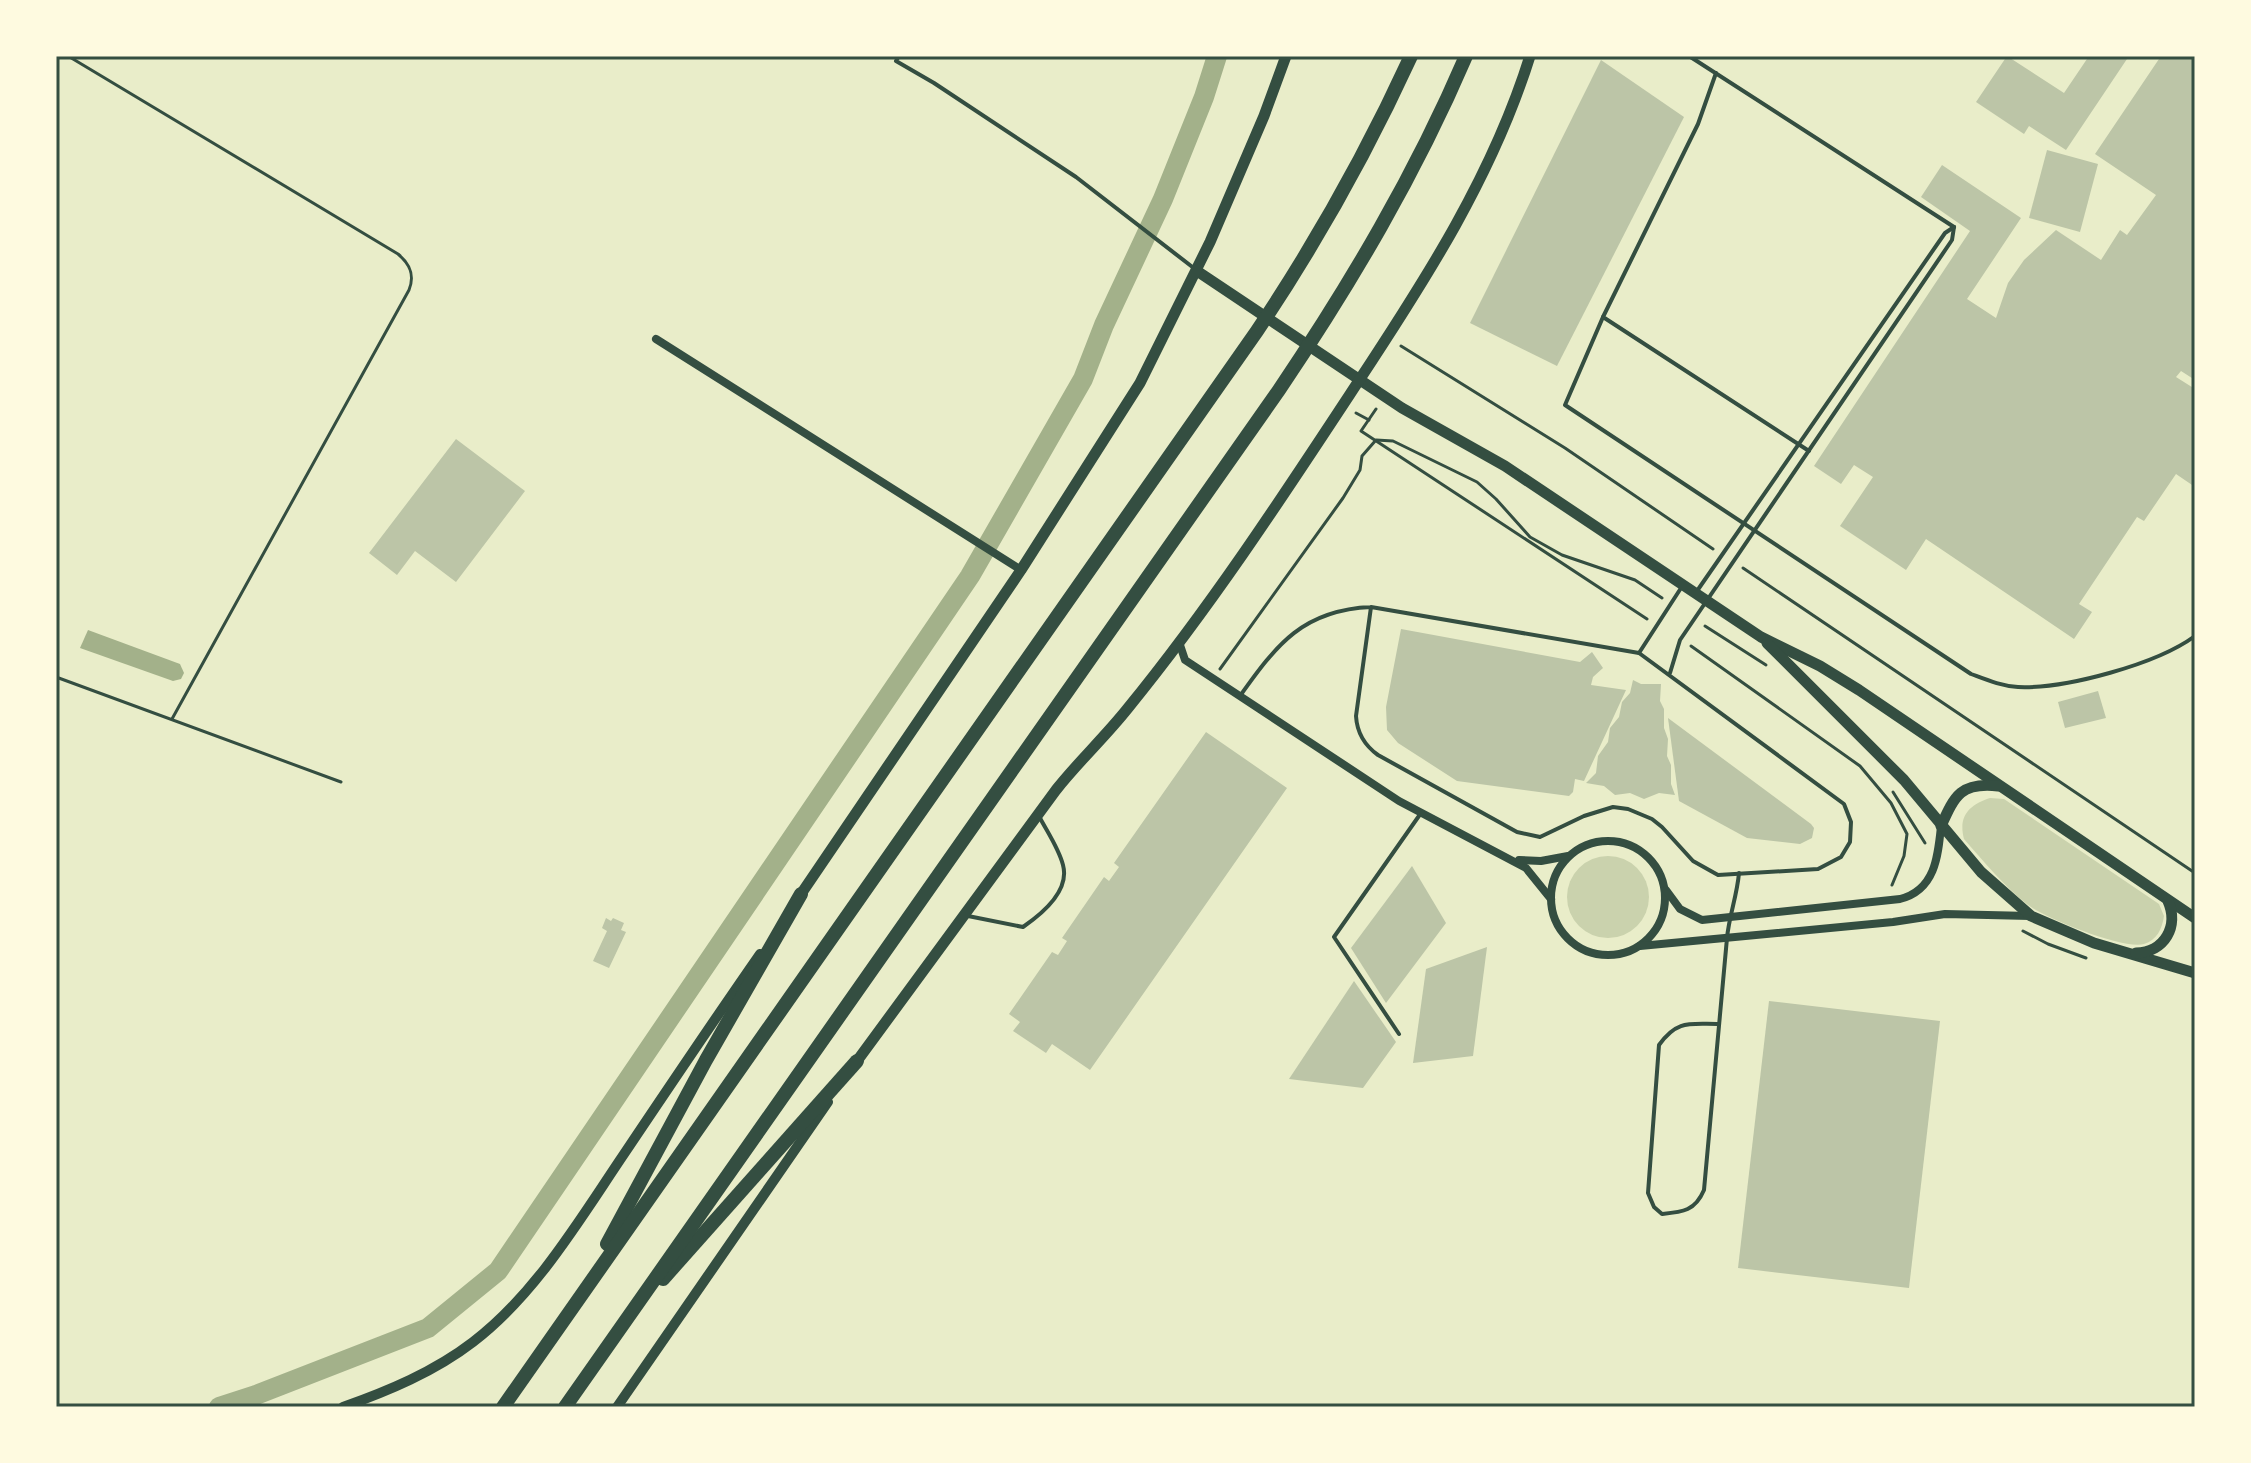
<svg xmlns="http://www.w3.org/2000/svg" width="2251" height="1463" viewBox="0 0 2251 1463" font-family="Commissioner,sans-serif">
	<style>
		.green { fill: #cad2ad }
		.water { fill: #a3b18a }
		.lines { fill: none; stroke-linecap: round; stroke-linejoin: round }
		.canal { stroke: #a3b18a; stroke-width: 20 }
		.building { fill: #bcc5a7 }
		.path { stroke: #344e41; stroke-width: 3 }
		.service { stroke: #344e41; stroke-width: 4 }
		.minor { stroke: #344e41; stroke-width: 8 }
		.tertiary { stroke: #344e41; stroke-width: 10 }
		.secondary { stroke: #344e41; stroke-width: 11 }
		.motorway { stroke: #344e41; stroke-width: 14 }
		.neatline { fill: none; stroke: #344e41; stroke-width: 3 }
	</style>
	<rect width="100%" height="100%" fill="#e9edc9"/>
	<g class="green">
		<path d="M1990 798 2004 799 2159 904 2164 916C2162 929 2157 940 2144 944 2124 950 2045 918 2028 905 2004 886 1984 862 1964 839 1958 816 1969 805 1990 798Z"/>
		<circle cx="1608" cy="897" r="41"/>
	</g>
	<path class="water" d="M88 630 180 664 184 673 181 679 173 681 80 648Z"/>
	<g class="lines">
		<path class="canal" d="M219 1407 256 1395 428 1328 498 1271 970 576 1083 379 1104 325 1163 199 1204 97 1217 56"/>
	</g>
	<g class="building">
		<path d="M2007 56 2064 93 2089 56H2129L2066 150 2029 126 2024 134 1976 102Z"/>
		<path d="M2161 56H2195V380L2181 371 2176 377 2195 389V487L2176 474 2144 521 2137 517 2079 604 2092 612 2074 639 1926 539 1906 570 1840 526 1873 477 1854 465 1841 484 1814 466 1970 231 1921 197 1942 165 2021 218 1967 299 1996 318 2008 283 2024 260 2056 230 2101 260 2120 230 2127 235 2156 195 2095 154Z"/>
		<path d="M1601 60 1684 117 1557 366 1470 323Z"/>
		<path d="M2047 150 2098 164 2080 232 2029 218Z"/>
		<path d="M456 439 525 491 456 582 415 551 397 575 369 553Z"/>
		<path d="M1401 629 1580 662 1592 652 1603 668 1593 677 1591 685 1626 690 1584 781 1575 779 1573 792 1569 796 1457 781 1398 743 1387 730 1386 707Z"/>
		<path d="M1633 680 1641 684H1661L1660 701 1664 709V728L1668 739 1667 756 1671 765V784L1675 795 1659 793 1644 799 1630 793 1615 795 1604 786 1586 783 1596 773 1598 756 1608 742 1610 728 1619 717 1622 702 1630 693Z"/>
		<path d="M2098 691 2106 718 2065 728 2058 702Z"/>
		<path d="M1668 718 1811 824 1814 828 1812 838 1800 844 1747 838 1679 801Z"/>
		<path d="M1206 732 1287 788 1090 1070 1052 1044 1046 1053 1013 1031 1020 1022 1009 1014 1052 952 1058 955 1067 941 1062 938 1104 877 1109 881 1119 867 1114 863Z"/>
		<path d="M1412 866 1446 923 1386 1003 1351 948Z"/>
		<path d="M606 918 611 921 613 918 624 923 621 930 626 932 609 968 593 961 607 931 602 928Z"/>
		<path d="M1487 947 1473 1056 1413 1063 1426 969Z"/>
		<path d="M1354 981 1396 1042 1363 1088 1289 1079Z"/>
		<path d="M1769 1001 1940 1021 1909 1288 1738 1268Z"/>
	</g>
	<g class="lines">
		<g class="path">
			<path d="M68 56 398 254C410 264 415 275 409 290L172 719"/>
			<path d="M1401 346 1565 448 1713 549"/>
			<path d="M1376 409 1361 431 1647 619"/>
			<path d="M1356 413 1369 420"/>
			<path d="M1743 568 2195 873"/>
			<path d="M1705 626 1766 665"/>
			<path d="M1691 646 1860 766 1891 803 1907 834 1904 856 1892 885"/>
			<path d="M1220 669 1343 498 1360 470 1362 456 1376 440 1393 441 1477 482 1496 499 1530 537 1562 555 1635 580 1662 598"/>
			<path d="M56 677 341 782"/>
			<path d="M1893 792 1925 843"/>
			<path d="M2023 931 2048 944 2086 958"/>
		</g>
		<g class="service">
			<path d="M899 56 896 61 934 83 1076 177 1195 269"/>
			<path d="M1689 56 1954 227"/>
			<path d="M1716 73 1698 124 1603 317 1809 451"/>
			<path d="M1603 317 1565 405 1971 674C1987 680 2001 686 2018 687 2066 689 2157 664 2195 636"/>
			<path d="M1697 591 1945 233 1954 227"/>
			<path d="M1639 653 1681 588"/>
			<path d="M1670 673 1680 640 1952 240 1954 227"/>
			<path d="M1240 696C1277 644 1303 610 1371 607L1639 653 1844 804 1851 822 1850 842 1841 857 1818 869 1718 875 1693 861 1662 827 1652 819 1628 809 1613 807 1584 816 1540 837 1517 832 1378 755C1364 745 1357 733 1356 716L1371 607"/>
			<path d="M968 916 1023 927C1042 914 1070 891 1063 865 1059 849 1048 833 1040 818"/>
			<path d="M1717 1024C1689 1024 1677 1020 1659 1045L1648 1193 1654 1207 1662 1214C1683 1212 1695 1211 1704 1190L1727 938C1729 916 1737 896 1739 873"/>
			<path d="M1399 1034 1334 937 1421 813"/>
		</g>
		<g class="minor">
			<path d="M656 339 1021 570"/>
			<path d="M1179 642 1185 660 1399 801 1526 868 1551 899"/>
			<circle cx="1608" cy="898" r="57"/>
			<path d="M1519 860 1541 861 1568 856"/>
			<path d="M1666 890 1680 909 1702 920 1900 899C1935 890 1938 857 1941 826"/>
			<path d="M1640 946 1893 922 1945 914 2030 916"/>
		</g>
		<g class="tertiary">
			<path d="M343 1407C388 1391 434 1372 473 1342 536 1294 580 1219 624 1154 669 1087 714 1020 760 954"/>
			<path d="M617 1407 828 1102"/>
		</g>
		<g class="secondary">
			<path d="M1197 271 1402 408 1505 466 1761 637 1820 666 1859 690 2195 918"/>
			<path d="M1767 643 1904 780 1981 872 2031 916 2094 943 2195 973"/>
			<path d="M1941 826C1955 795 1961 782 1998 786"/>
			<path d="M801 894 1021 570 1140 383 1210 242 1264 116 1286 56"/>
			<path d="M2136 953C2165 952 2179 926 2168 901"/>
			<path d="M857 1061 1056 790C1078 762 1105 737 1128 708 1212 605 1285 493 1358 382 1426 279 1493 175 1530 56"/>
		</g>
		<g class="motorway">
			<path d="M607 1244 706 1060 801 894"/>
			<path d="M663 1279 857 1061"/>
			<path d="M503 1407 1257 331C1316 243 1367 152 1411 56"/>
			<path d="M565 1407 1279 390C1351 283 1415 175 1466 56"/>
		</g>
	</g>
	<rect width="2251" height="1463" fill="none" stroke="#fefae0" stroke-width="116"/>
	<rect x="58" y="58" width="2135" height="1347" class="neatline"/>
</svg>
